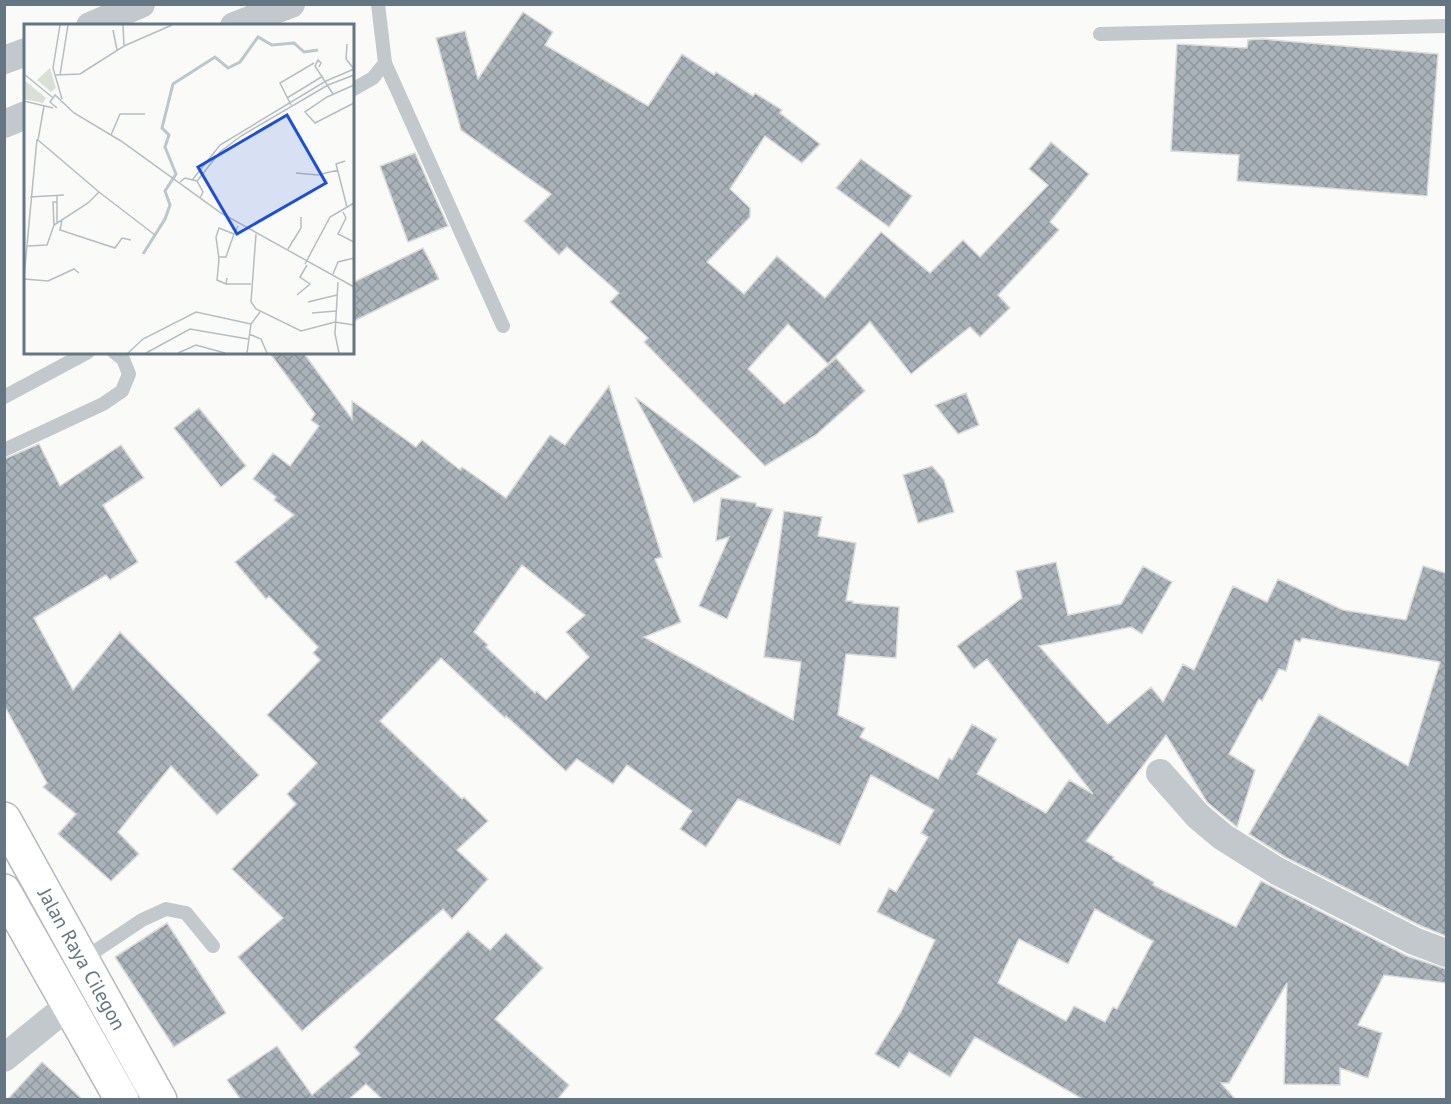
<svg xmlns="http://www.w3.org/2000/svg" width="1451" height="1104" viewBox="0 0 1451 1104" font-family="'PT Sans',sans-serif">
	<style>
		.building { fill: url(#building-cross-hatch); stroke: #dcdcda; stroke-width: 1.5; fill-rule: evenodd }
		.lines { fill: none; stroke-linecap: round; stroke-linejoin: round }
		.trunk-casing { stroke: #b4b9bd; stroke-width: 36 }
		.service { stroke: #c3c8cc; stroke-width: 14 }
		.minor { stroke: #c3c8cc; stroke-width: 28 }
		.trunk { stroke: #fff; stroke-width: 33 }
		.labels { text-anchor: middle; stroke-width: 6; stroke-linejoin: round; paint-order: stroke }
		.street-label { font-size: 20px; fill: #657683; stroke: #fff }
		.inset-river { fill: none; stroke: #bbc7cb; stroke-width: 3 }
		.inset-road { fill: none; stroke: #b5bdc2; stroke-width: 1.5 }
		.view { fill: #1d4ed8; fill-opacity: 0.15; stroke: #1d4ed8; stroke-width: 3 }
		.inset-edge { fill: none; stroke: #657683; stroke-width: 3 }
	</style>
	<defs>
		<pattern id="building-cross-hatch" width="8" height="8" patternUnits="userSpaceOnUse" patternTransform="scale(1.5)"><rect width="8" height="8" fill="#aab3b9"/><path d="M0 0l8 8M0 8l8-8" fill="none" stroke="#8e969c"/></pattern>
	</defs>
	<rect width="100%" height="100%" fill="#fafaf8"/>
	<g class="building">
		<path d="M523 12 553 32 545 45 648 106 682 54 714 75 716 72 753 96 755 93 782 110 780 113 820 144 802 163 765 136 730 189 750 208V217L707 262 744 294 777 256 825 298 881 232 930 273 963 240 980 257 1048 185 1029 169 1051 142 1089 174 1050 222 1059 230 998 295 1010 308 980 337 970 327 911 374 870 322 828 364 788 324 748 369 784 404 836 358 865 391 816 435 765 466 644 342 648 338 610 302 619 293 567 247 559 255 524 221 551 194 461 130 436 38 465 31 478 79Z"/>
		<path d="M1262 39 1438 54 1427 196 1237 181 1239 155 1171 151 1177 44 1247 48 1248 40Z"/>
		<path d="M415 153 448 226 408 242 380 166Z"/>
		<path d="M861 159 912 196 889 227 836 188Z"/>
		<path d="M423 248 439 279 352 322V283Z"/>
		<path d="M269 352H303L352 419V401L416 447 422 440 460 470 462 467 506 498 550 435 565 445 609 386 662 557 655 559 681 622 644 637 793 720 801 662 764 657 784 511 822 517 818 536 856 543 846 601H853V603L899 607 896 658 846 654 838 715 865 728 860 737 938 779 949 758 952 760 972 724 997 739 977 774 1046 813 1069 780 1093 794 987 659 974 669 957 646 1022 598 1016 571 1056 562 1068 615 1121 604 1143 566 1172 582 1142 634 1131 627 1039 646 1108 724 1151 687 1163 702 1183 664 1194 670 1233 586 1267 602 1278 579 1343 610 1406 620 1423 566 1446 573V936L1421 926 1285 857 1249 834 1319 714 1408 766 1440 662 1302 638 1300 642 1295 640 1286 671 1279 669 1262 701 1259 699 1229 754 1255 770 1237 827 1207 802 1166 735 1086 841 1114 857 1113 859 1154 882 1153 885 1236 927 1261 881 1407 956 1446 969V983L1384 975 1358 1025 1382 1033 1368 1078 1340 1068V1085L1284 1084 1287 983 1229 1083H1221L1236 1100H1084L975 1037 950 1077 909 1052 899 1068 875 1054 901 1012 935 940 877 912 889 888 896 892 928 837 921 833 934 810 871 775 840 845 738 799 706 847 680 829 692 811 627 765 613 784 577 759 566 771 506 716 505 718 441 658 380 721 462 799 464 797 488 821 457 850 488 879 452 919 443 909 302 1031 238 957 283 918 232 869 296 804 287 794 317 763 267 715 320 660 313 653 318 647 269 596 266 599 235 562 294 515 274 500 276 497 253 479 273 453 290 466 319 426 311 420 315 414ZM522 565 585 615 566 632 589 657 546 700 536 691 535 693 486 647 488 645 474 632ZM1095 909 1153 941 1117 1009 1113 1007 1105 1022 1074 1006 1066 1021 998 983 1019 939 1068 964Z"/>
		<path d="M966 393 979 425 958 434 935 405Z"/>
		<path d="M635 397 741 477 694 503Z"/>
		<path d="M199 408 246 466 221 487 174 428Z"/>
		<path d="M39 444 60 486 121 445 144 478 103 505 138 562 110 580 106 575 34 618 73 690 120 632 259 775 217 815 171 766 118 832 139 854 111 881 58 834 76 814 43 787 47 783 4 705V459Z"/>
		<path d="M932 466 944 480 954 512 918 523 903 475Z"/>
		<path d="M721 498 756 503V506L773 509 727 619 699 606 729 537 716 541Z"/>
		<path d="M167 923 226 1013 174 1047 115 957Z"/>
		<path d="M468 931 490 950 506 933 543 968 495 1019 569 1085 557 1100H383L366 1084 348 1100H241L227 1080 277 1046 312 1095 360 1054 354 1047Z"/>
		<path d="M42 1062 83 1100H7Z"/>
	</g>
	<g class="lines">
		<g class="trunk-casing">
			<g id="trunk">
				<path d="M4 819 160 1100"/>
				<path d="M4 891 122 1100"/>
			</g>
		</g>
		<g class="service">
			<path d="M1100 34 1446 26"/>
			<path d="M385 63 503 326"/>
			<path d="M352 90 373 78 385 63 378 4"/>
			<path d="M4 397 88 352"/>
			<path d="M4 450 103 404 122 391 129 374 123 359 114 352"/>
			<path d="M82 960 142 920 166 909 186 913 213 946"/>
		</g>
		<g class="minor">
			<path d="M90 26 141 4"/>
			<path d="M234 26 291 4"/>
			<path d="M4 60 26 52"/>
			<path d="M4 124 26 115"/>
			<path d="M1160 773 1198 816 1223 837 1277 871 1414 941 1446 953"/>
			<path d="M4 1058 69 1005"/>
		</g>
		<use href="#trunk" class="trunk"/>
	</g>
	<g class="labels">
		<g class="street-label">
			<text transform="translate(82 959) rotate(61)" y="7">Jalan Raya Cilegon</text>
		</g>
	</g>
	<g transform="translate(24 24)">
		<rect width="330" height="330" fill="#fafaf8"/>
		<path d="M26 44 32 64 27 68 13 56ZM0 56 22 74 19 79 0 75Z" fill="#dadfd7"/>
		<path class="inset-river" d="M119 230 141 195 146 181 141 167 152 150 141 123 145 111 138 104 149 60 191 33 204 44 216 38 234 13 248 21 270 19 280 28 294 26"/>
		<path class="inset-road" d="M36 1 29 44 38 75M99 1 100 22M89 6 93 26M323 20 322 35 330 45M295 43 297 39 294 36 291 42 309 70M0 50 28 73M31 51 56 50 100 22 148 1M36 51 44 1M330 61 303 73 281 88 291 99 330 79M263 74 299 52M0 77 29 84M267 81 256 59 290 39M33 84 26 78 31 71 50 89 97 117 197 189 330 263M87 111 96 90H121M321 137 312 140 323 183M272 149 294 151 314 146M169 155 196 121 302 57 330 45M173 157 196 128 217 112 304 61 330 51M156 158 161 154 173 157 179 168 176 174M75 168 131 211M6 173 40 171M319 188 322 194 314 210 330 218M38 196 36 206 91 224 98 214 107 216M33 199V178M30 201 29 178H33V172M232 210 227 278 232 285 277 307 311 298 330 301M4 222 23 221 30 201 64 179 75 168 14 116 20 82M264 225 277 204V193M195 233H202L210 210M281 240 306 193 330 179M309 250 314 238 330 234M0 253 13 115M203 254 202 260H227M0 255 24 257 50 245 55 249M314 258 311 310 315 329M202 260 193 256 195 235 192 213 195 204 210 210 214 202M273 271 286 260 276 253 283 241M284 278 313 271M288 289 312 287M225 310 237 315 243 329M104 329 119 315 172 288 227 300M122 329 166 305 224 315M154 329 172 321 201 329M223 329 227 300 236 288"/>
		<path class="view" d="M263 91 302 159 213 210 174 143Z"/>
		<rect width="330" height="330" class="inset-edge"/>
	</g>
	<rect width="1451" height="1104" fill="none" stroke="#657683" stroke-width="12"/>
</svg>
